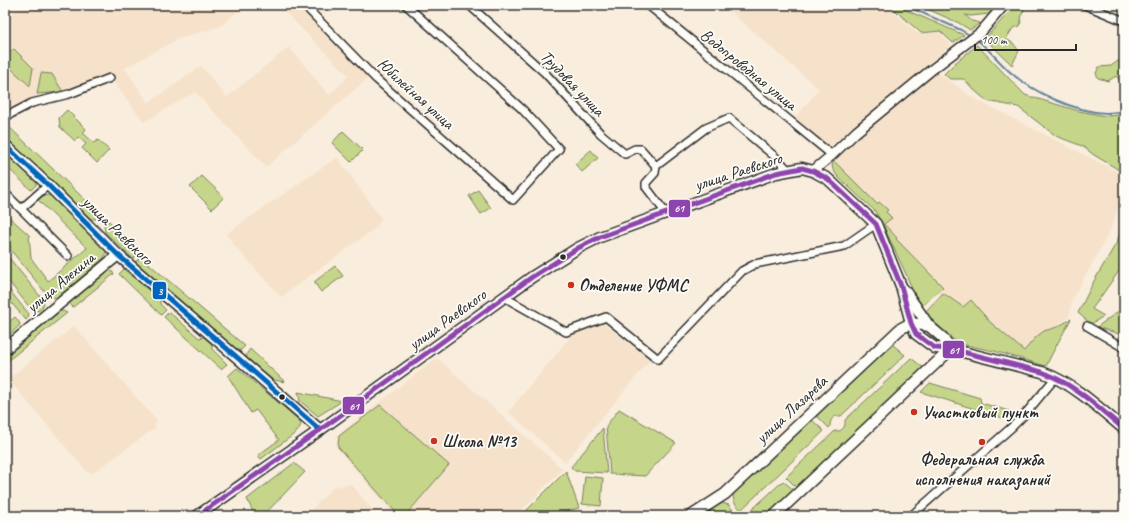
<svg xmlns="http://www.w3.org/2000/svg" width="1129" height="521" viewBox="0 0 1129 521" font-family="Caveat,sans-serif">
	<style>
		.built { fill: #f6e2ca }
		.green { fill: #c5d68b; stroke: #78805b }
		.lines { fill: none; stroke-linecap: round; stroke-linejoin: round }
		.stream { stroke: #63849c; stroke-width: 2 }
		.minor-casing { stroke: #2b2b2b; stroke-width: 10 }
		.tertiary-casing { stroke: #2b2b2b; stroke-width: 12 }
		.secondary-casing { stroke: #2b2b2b; stroke-width: 13 }
		.minor { stroke: #fdfcf7; stroke-width: 7 }
		.tertiary { stroke: #fdfcf7; stroke-width: 9 }
		.secondary { stroke: #fdfcf7; stroke-width: 10 }
		.bus-1-casing { stroke: #fdfcf7; stroke-width: 8 }
		.bus-2-casing { stroke: #fdfcf7; stroke-width: 8 }
		.bus-1 { stroke: #0065bd; stroke-width: 5 }
		.bus-2 { stroke: #8e44ad; stroke-width: 5 }
		.bus-dot { fill: #2b2b2b; stroke: #fdfcf7; stroke-width: 1.5 }
		.poi-dot { fill: #c8321e; stroke: #fdfcf7; stroke-width: 1.5 }
		.labels { text-anchor: middle; stroke-width: 3.5; stroke-linejoin: round; paint-order: stroke }
		.street-label { font-size: 17px; fill: #2b2b2b; stroke: #fdfcf7 }
		.poi-label { font-size: 17px; font-weight: bold; fill: #2b2b2b; stroke: #fdfcf7; text-anchor: start }
		.line-badge { stroke: #fdfcf7; stroke-width: 1.5 }
		.badge-label { font-size: 11px; text-anchor: middle; font-weight: bold; fill: #fff }
	</style>
	<rect width="100%" height="100%" fill="#f9eddd"/>
	<filter id="ink" filterUnits="userSpaceOnUse"><feTurbulence type="fractalNoise" baseFrequency=".025" numOctaves="2"/><feDisplacementMap in="SourceGraphic" scale="8" xChannelSelector="R" yChannelSelector="G"/><feConvolveMatrix kernelMatrix="1 2 1 2 8 2 1 2 1" color-interpolation-filters="sRGB"/></filter>
	<g filter="url(#ink)">
		<g class="built">
			<path d="M25 5H245L221 26 178 39 125 68 148 103 201 66 227 97 289 47 329 95 349 76 278 5H297L369 77 266 167 195 92 144 122 109 76 72 88 20 103 5 112V22L13 13Z"/>
			<path d="M723 5H885L920 35 939 32 951 45 828 148 795 118 819 89Z"/>
			<path d="M937 72 973 98 1124 175V192L1109 233 1072 300 1069 317 1055 327 1049 329 1024 354 954 303 937 293 885 227V218L832 165 848 145Z"/>
			<path d="M337 157 381 218 377 227 281 297 240 252 226 234Z"/>
			<path d="M601 321 650 360 565 462 508 412 572 335Z"/>
			<path d="M74 326 156 420 155 428 93 473 87 472 8 379Z"/>
			<path d="M437 358 563 469 516 516H395L336 447 337 435Z"/>
			<path d="M351 484 378 516H306L333 487Z"/>
		</g>
		<g class="green">
			<path d="M889 5H903L906 10 964 35 953 43 940 31 921 33Z"/>
			<path d="M918 5H996L989 14 971 16 965 15 972 21 980 23 970 30 959 23Z"/>
			<path d="M1015 5H1026L1022 14 1020 26 1013 28 1006 39 1013 43 1019 51 1012 65 985 39Z"/>
			<path d="M977 45 1025 95 1079 111 1105 116 1124 115V173L1094 155 1082 146 1056 136 1018 107 987 101 974 90 964 79H950L944 74 955 63Z"/>
			<path d="M14 49 33 68 30 86 5 63V51L7 54Z"/>
			<path d="M1118 61H1124V97L1122 96 1121 82 1116 76 1108 81 1098 78 1096 73 1099 67 1111 66Z"/>
			<path d="M41 73 52 74 63 92 37 94Z"/>
			<path d="M67 110 86 129 83 133 94 143 98 140 109 150 97 163 82 148 86 144 78 137 75 141 60 127 59 118Z"/>
			<path d="M5 123 101 215 97 219H91L5 137Z"/>
			<path d="M343 131 363 150 351 162 332 143Z"/>
			<path d="M591 150 598 158 582 172 575 164Z"/>
			<path d="M5 152 37 180 36 185 31 190 5 165Z"/>
			<path d="M834 161 877 204 879 202 888 210 886 212 892 218 884 224 897 238 896 239 943 287 921 307 917 300 905 272 884 227 875 211 838 177 833 170 832 165Z"/>
			<path d="M202 176 224 197 212 209 190 187Z"/>
			<path d="M478 190 491 208 481 214 469 196Z"/>
			<path d="M47 195 51 196 106 249V254L103 259 58 297 54 298 48 296 9 248 11 247 5 238V216L6 214 29 235 31 258 48 281 87 248 38 200 43 196Z"/>
			<path d="M1124 220V269L1119 271 1092 309 1104 316 1091 324 1078 313 1094 281 1117 242Z"/>
			<path d="M109 221 139 252 133 259 105 232 104 225Z"/>
			<path d="M141 257 245 346 241 350 237 351 134 263Z"/>
			<path d="M5 258 10 259 43 300 44 303 42 308 38 311 31 309 5 277Z"/>
			<path d="M335 266 343 276 321 292 314 282Z"/>
			<path d="M110 269 114 274 73 307 69 303Z"/>
			<path d="M124 269 160 300V304L166 310 161 315 119 274Z"/>
			<path d="M5 285 29 314 28 317 26 320 8 299 5 301Z"/>
			<path d="M943 293 963 307 971 300 990 322 1024 351 1036 337 1044 331 1057 327 1071 319 1055 348 1046 366 994 351 961 344 954 340 924 313Z"/>
			<path d="M1124 307V338L1119 334 1097 327Z"/>
			<path d="M60 311H63L67 313 5 363V356Z"/>
			<path d="M169 312 199 338 204 337 212 344V349L227 364 221 369 164 317Z"/>
			<path d="M15 317 19 322 20 325 5 339V318L9 322Z"/>
			<path d="M892 344 905 355 841 416C834 415 830 419 830 426L829 428 815 414Z"/>
			<path d="M250 349 285 382 273 380 247 358 246 355Z"/>
			<path d="M911 358 925 369 798 489 786 477 835 431C842 432 846 427 845 420Z"/>
			<path d="M237 368 299 420 301 425 297 432 261 459 258 455 279 440 256 410 251 413 228 376Z"/>
			<path d="M930 383 980 398 981 403 1016 413 1009 420 921 392Z"/>
			<path d="M298 392 342 401 318 416 300 401Z"/>
			<path d="M380 405 449 465 405 516H399L338 447 339 436Z"/>
			<path d="M619 409 676 443 645 476 610 474 606 426Z"/>
			<path d="M812 420 824 431 741 510 734 502 733 494 735 491Z"/>
			<path d="M603 428 607 473 575 471 571 467Z"/>
			<path d="M294 463 305 472 263 516H255L247 499Z"/>
			<path d="M566 471 579 508 551 516H521Z"/>
			<path d="M585 476 603 478 601 506 582 504Z"/>
			<path d="M783 481 795 491 770 516 746 515Z"/>
			<path d="M722 503 729 505 736 514 733 516H710L709 510Z"/>
		</g>
		<g class="lines">
			<g class="stream">
				<path d="M908 5 909 7 961 30 971 36"/>
				<path d="M976 39C988 48 998 61 1009 71 1032 92 1075 112 1106 113 1112 113 1118 112 1124 111"/>
			</g>
			<g class="minor-casing">
				<g id="minor">
					<path d="M304 5 376 79 513 200 559 149 522 109 406 5"/>
					<path d="M469 5 545 73 600 133 625 154 635 149H641L656 166"/>
					<path d="M648 5 832 155"/>
					<path d="M1085 5 1124 21"/>
					<path d="M5 117 32 103 69 94 110 78"/>
					<path d="M5 193 68 256"/>
					<path d="M21 209 48 185"/>
					<path d="M665 212 646 187V183L655 173 656 166 706 128 729 118 779 160 788 170"/>
					<path d="M504 297 566 332 606 317 658 359 742 271 755 264 844 246 876 224"/>
					<path d="M1087 326 1124 348"/>
					<path d="M911 516 1012 427 1026 413 1056 377"/>
					<path d="M1123 516 1124 515"/>
				</g>
			</g>
			<g class="tertiary-casing">
				<path id="tertiary" d="M813 171 832 155 856 132 930 71 981 32 1004 5"/>
			</g>
			<g class="secondary-casing">
				<g id="secondary">
					<path d="M5 145 48 185 118 255 239 359 320 430"/>
					<path d="M905 291 929 326"/>
					<path d="M911 323 929 326 943 338 951 349"/>
					<path d="M5 349 118 255"/>
					<path d="M197 516 320 430 532 277 578 248 600 237 776 173 802 168 813 171 828 179 876 224 901 286 911 323 916 334 935 348 951 349 1042 372C1074 384 1098 407 1124 429"/>
					<path d="M691 516 725 494 900 329 911 323"/>
					<path d="M774 516 951 349"/>
				</g>
			</g>
			<use href="#minor" class="minor"/>
			<use href="#tertiary" class="tertiary"/>
			<use href="#secondary" class="secondary"/>
			<g class="bus-1-casing">
				<path id="bus-1" d="M5 145 48 185 118 255 239 359 320 430"/>
			</g>
			<g class="bus-2-casing">
				<path id="bus-2" d="M197 516 320 430 532 277 578 248 600 237 776 173 802 168 813 171 828 179 876 224 901 286 911 323 916 334 935 348 951 349 1042 372C1074 384 1098 407 1124 429"/>
			</g>
			<use href="#bus-1" class="bus-1"/>
			<use href="#bus-2" class="bus-2"/>
		</g>
	</g>
	<g class="bus-dot">
		<circle cx="563" cy="257" r="3.5"/>
		<circle cx="282" cy="397" r="3.5"/>
	</g>
	<g class="poi-dot">
		<circle cx="571" cy="285" r="4"/>
		<circle cx="914" cy="412" r="4"/>
		<circle cx="434" cy="441" r="4"/>
		<circle cx="982" cy="442" r="4"/>
	</g>
	<g class="labels">
		<g class="street-label">
			<text transform="translate(749 69) rotate(39)" y="6">Водопроводная улица</text>
			<text transform="translate(573 83) rotate(46)" y="6">Трудовая улица</text>
			<text transform="translate(416 93) rotate(42)" y="6">Юбилейная улица</text>
			<text transform="translate(738 171) rotate(-18)" y="6">улица Раевского</text>
			<text transform="translate(118 230) rotate(44)" y="6">улица Раевского</text>
			<text transform="translate(60 282) rotate(-40)" y="6">улица Алехина</text>
			<text transform="translate(447 319) rotate(-36)" y="6">улица Раевского</text>
			<text transform="translate(791 409) rotate(-43)" y="6">улица Лазарева</text>
		</g>
		<g class="poi-label">
			<text x="579" y="291">Отделение УФМС</text>
			<text x="922" y="418">Участковый пункт</text>
			<text x="442" y="447">Школа №13</text>
			<text x="982" y="465" text-anchor="middle">Федеральная служба<tspan x="982" dy="20">исполнения наказаний</tspan></text>
		</g>
	</g>
	<g class="line-badge">
		<rect x="668" y="199" width="23" height="19" rx="4" fill="#8e44ad"/>
		<rect x="152" y="281" width="15" height="19" rx="4" fill="#0065bd"/>
		<rect x="942" y="340" width="23" height="19" rx="4" fill="#8e44ad"/>
		<rect x="342" y="396" width="23" height="19" rx="4" fill="#8e44ad"/>
	</g>
	<g class="badge-label">
		<text x="679" y="212">61</text>
		<text x="160" y="295">3</text>
		<text x="954" y="354">61</text>
		<text x="354" y="410">61</text>
	</g>
	<rect width="1129" height="521" fill="none" stroke="#fdfcf7" stroke-width="20"/>
	<rect x="10" y="10" width="1109" height="501" fill="none" stroke="#2b2b2b" stroke-width="1.5" filter="url(#ink)"/>
	<path d="M975 44v6h101v-6" fill="none" stroke="#2b2b2b" stroke-width="2"/>
	<text x="981" y="44" font-size="12" fill="#2b2b2b" stroke="#fdfcf7" stroke-width="3" paint-order="stroke">100 m</text>
</svg>
